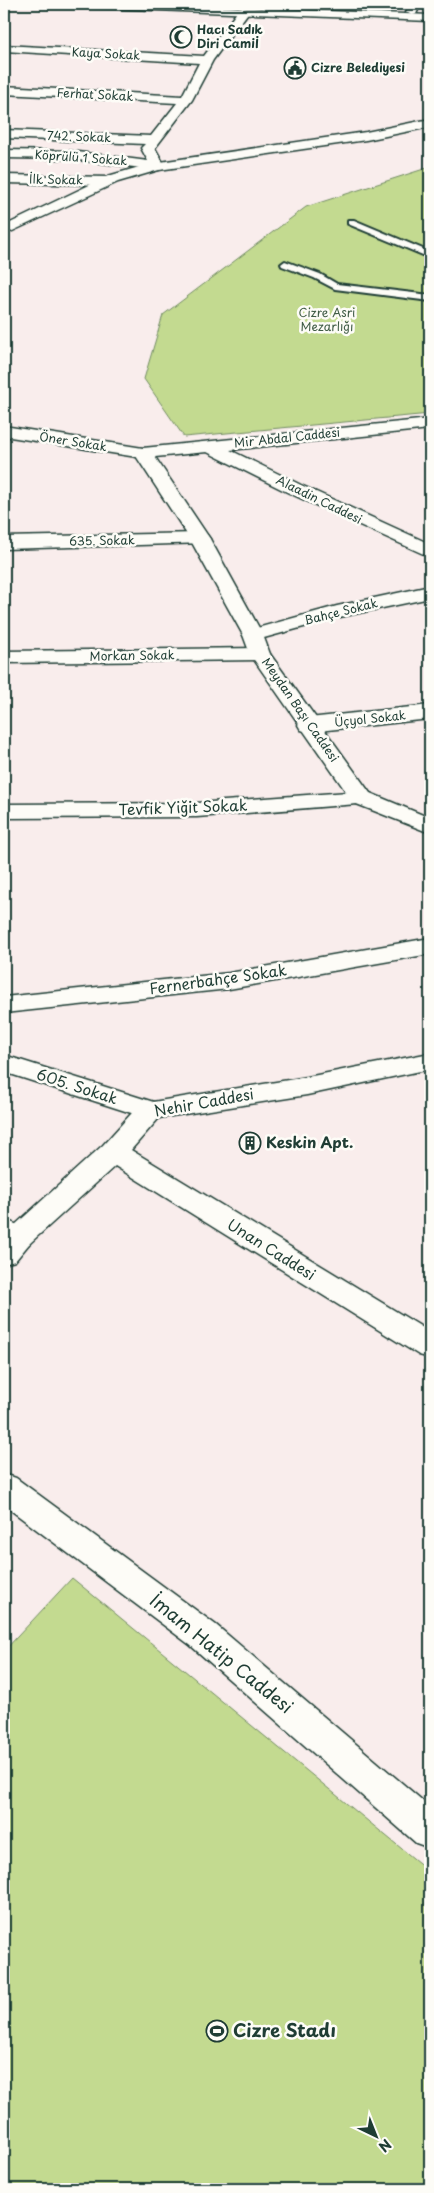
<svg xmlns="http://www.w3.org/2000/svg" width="434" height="2193" viewBox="0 0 434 2193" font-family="'Playpen Sans',sans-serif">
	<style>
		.green { fill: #c3da90; stroke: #718c62 }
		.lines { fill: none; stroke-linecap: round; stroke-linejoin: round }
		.lane-casing { stroke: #1f3d34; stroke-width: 4 }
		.street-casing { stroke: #1f3d34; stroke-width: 3 }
		.secondary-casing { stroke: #1f3d34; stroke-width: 3 }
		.primary-casing { stroke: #1f3d34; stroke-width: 3 }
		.lane { fill: #fdfcf7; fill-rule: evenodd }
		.street { fill: #fdfcf7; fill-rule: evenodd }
		.secondary { fill: #fdfcf7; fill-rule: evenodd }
		.primary { fill: #fdfcf7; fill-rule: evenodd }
		.labels { text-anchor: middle; stroke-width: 5; stroke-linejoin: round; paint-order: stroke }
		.far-poi-label { font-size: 12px; font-weight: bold; fill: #1f3d34; stroke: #fdfcf7; text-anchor: start }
		.far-street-label { font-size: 12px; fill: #1f3d34; stroke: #fdfcf7 }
		.far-park-label { font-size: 12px; fill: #405c46; stroke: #fdfcf7 }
		.street-label { font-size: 15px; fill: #1f3d34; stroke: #fdfcf7 }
		.poi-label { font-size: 15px; font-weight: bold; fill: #1f3d34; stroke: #fdfcf7; text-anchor: start }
		.near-street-label { font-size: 18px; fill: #1f3d34; stroke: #fdfcf7 }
		.near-poi-label { font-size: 18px; font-weight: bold; fill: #1f3d34; stroke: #fdfcf7; text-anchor: start }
	</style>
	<rect width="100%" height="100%" fill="#f9edec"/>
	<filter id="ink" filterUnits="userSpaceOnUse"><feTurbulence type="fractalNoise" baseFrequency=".02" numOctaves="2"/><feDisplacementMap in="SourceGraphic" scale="10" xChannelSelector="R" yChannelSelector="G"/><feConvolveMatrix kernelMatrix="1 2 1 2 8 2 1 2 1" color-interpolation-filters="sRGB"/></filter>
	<g filter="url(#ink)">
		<g class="green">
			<path d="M430 167V414L184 437 144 379 163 315 306 207Z"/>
			<path d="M72 1578 430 1872V2189H4V1651Z"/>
		</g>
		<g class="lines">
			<g class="lane-casing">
				<g id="lane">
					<path d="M348 220H354L430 252V258L348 224Z"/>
					<path d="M285 261 320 274 337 284 430 295V301L335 289 314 278 282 266 281 264Z"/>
				</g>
			</g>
			<g class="street-casing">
				<g id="street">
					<path d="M411 4H421L416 14 412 15 406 12Z"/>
					<path d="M244 7 250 10 213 60 192 100 155 148 165 166 163 169 158 170 70 159 4 158V150L70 151 148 161 141 148 145 144 4 138V130L151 136 177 103 4 94V86L182 96 199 63 4 51V45L204 56 240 8Z"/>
					<path d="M4 175 108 177 115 181 108 185 4 183Z"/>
					<path d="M4 426 143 448 149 449 152 453 149 457 143 458 4 436Z"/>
					<path d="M200 533 207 535 210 539 207 543 4 549V537Z"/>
					<path d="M430 586V598L340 617 253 641 246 639 243 635 246 631 337 606Z"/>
					<path d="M260 648 267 650 270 654 267 658 260 660 4 663V651Z"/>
					<path d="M430 705V719L309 732 301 730 298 725 301 720 309 718Z"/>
					<path d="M362 791 370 793 373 798 370 803 197 817 4 818V804L197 803Z"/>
					<path d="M430 938V954L229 989 4 1013V997L229 973Z"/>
					<path d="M4 1055 160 1104 164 1110 160 1116 150 1119 4 1072Z"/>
					<path d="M4 1219 29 1230 34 1237 29 1244 19 1247 4 1242Z"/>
				</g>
			</g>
			<g class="secondary-casing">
				<g id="secondary">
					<path d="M430 119V127L366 140 159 170 118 182 4 235V226L108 176 153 163 366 132Z"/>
					<path d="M430 419V429L230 450 301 485 430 544V557L289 493 207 452 155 457 210 539 263 635 270 654 370 793 430 818V833L354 803 250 654 243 635 190 539 134 453 137 449 143 448Z"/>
					<path d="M430 1053V1069L307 1095 159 1118 131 1150 430 1332V1358L419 1355 115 1166 29 1244 15 1261 4 1264V1235L103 1145 140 1104 307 1077Z"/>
					<path d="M4 1474 16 1478 216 1625 430 1807V1848L416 1843 190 1645 4 1505Z"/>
				</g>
			</g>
			<g class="primary-casing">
				<path id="primary" d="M74 4H156L430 15V21L79 7Z"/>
			</g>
			<use href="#lane" class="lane"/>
			<use href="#street" class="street"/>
			<use href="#secondary" class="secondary"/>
			<use href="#primary" class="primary"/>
		</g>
	</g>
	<defs>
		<g id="mosque-ring" transform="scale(1.125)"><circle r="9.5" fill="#fdfcf7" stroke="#1f3d34" stroke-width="1.5"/><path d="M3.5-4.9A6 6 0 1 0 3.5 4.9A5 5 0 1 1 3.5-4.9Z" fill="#1f3d34"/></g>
		<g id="civic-ring" transform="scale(1.125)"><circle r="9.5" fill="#fdfcf7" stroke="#1f3d34" stroke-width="1.5"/><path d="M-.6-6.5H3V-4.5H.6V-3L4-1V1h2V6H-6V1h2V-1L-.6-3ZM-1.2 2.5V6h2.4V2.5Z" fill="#1f3d34"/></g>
		<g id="building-ring" transform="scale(1.125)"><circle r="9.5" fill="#fdfcf7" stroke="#1f3d34" stroke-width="1.5"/><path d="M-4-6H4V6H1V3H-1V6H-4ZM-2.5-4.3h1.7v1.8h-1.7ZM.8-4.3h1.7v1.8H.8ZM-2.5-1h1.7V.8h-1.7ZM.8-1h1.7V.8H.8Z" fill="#1f3d34"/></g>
		<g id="stadium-ring" transform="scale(1.125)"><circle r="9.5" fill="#fdfcf7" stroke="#1f3d34" stroke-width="1.5"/><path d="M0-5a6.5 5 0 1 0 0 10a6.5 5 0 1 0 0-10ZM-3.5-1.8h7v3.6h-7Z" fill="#1f3d34"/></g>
	</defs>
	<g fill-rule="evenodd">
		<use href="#mosque-ring" x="181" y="37"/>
		<use href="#civic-ring" x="295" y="68"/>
		<use href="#building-ring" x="250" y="1143"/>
		<use href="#stadium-ring" x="217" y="2031"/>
	</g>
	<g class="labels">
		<g class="far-poi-label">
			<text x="197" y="34">Hacı Sadık<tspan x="197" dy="14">Diri Camiİ</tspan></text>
			<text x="311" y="72">Cizre Belediyesi</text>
		</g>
		<g class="far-street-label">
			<text transform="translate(106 54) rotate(3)" y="4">Kaya Sokak</text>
			<text transform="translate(95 95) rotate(3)" y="4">Ferhat Sokak</text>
			<text transform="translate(79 137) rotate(2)" y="4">742. Sokak</text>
			<text transform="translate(81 158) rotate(4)" y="4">Köprülü 1 Sokak</text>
			<text transform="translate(56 180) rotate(1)" y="4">İlk Sokak</text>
			<text transform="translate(287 438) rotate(-6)" y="4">Mir Abdal Caddesi</text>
			<text transform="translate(73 442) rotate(9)" y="4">Öner Sokak</text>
			<text transform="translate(319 500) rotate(26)" y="4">Alaadin Caddesi</text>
			<text transform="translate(102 541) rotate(-1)" y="4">635. Sokak</text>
			<text transform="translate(341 612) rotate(-14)" y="4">Bahçe Sokak</text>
			<text transform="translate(132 656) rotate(-1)" y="4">Morkan Sokak</text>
			<text transform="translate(300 710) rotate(55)" y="4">Meydan Başı Caddesi</text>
			<text transform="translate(370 719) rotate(-6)" y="4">Üçyol Sokak</text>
		</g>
		<g class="far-park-label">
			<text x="327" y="317">Cizre Asri<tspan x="327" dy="14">Mezarlığı</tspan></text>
		</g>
		<g class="street-label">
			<text transform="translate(183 808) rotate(-2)" y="5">Tevfik Yiğit Sokak</text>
			<text transform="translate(218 980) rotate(-8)" y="5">Fernerbahçe Sokak</text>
			<text transform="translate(77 1087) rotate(18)" y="5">605. Sokak</text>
			<text transform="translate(204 1103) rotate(-10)" y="5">Nehir Caddesi</text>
			<text transform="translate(271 1250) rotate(32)" y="5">Unan Caddesi</text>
		</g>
		<g class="poi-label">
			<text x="266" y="1148">Keskin Apt.</text>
		</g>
		<g class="near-street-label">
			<text transform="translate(221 1654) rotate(39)" y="6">İmam Hatip Caddesi</text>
		</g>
		<g class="near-poi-label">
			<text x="233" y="2037">Cizre Stadı</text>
		</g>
	</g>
	<rect width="434" height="2193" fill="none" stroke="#fdfcf7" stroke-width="20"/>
	<rect x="10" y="10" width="414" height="2173" fill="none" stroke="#1f3d34" stroke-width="2" filter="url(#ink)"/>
	<g transform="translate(376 2136) rotate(137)" stroke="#fdfcf7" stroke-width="4" paint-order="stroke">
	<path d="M0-4L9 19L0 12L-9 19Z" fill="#1f3d34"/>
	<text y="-8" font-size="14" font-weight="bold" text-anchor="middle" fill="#1f3d34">N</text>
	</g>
</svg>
